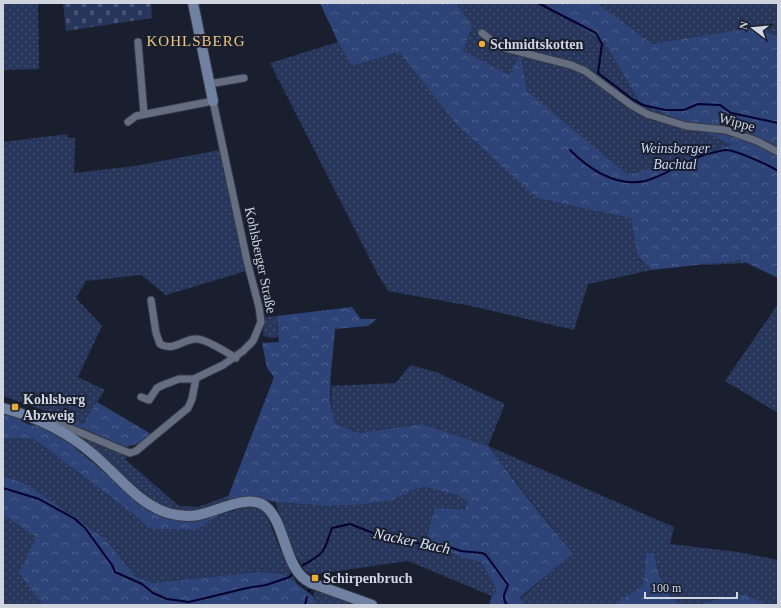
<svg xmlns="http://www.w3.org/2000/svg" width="781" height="608" viewBox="0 0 781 608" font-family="Georgia,serif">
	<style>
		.green { fill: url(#green-dots); fill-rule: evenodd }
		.forest { fill: url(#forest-crowns) }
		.cemetery { fill: url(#cemetery-stones) }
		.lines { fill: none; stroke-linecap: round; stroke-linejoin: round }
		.stream { stroke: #010232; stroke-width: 2 }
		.street-casing { stroke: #363a46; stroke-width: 9 }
		.secondary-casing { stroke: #363a46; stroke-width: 12 }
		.street { stroke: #656e80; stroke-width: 7 }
		.secondary { stroke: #7181a2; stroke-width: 10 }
		.poi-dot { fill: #e7ac37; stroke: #191f2f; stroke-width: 1.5 }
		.labels { text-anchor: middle; stroke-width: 4; stroke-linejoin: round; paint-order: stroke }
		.poi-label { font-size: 14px; font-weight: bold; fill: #d0d5df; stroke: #191f2f; text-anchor: start }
		.street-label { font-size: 14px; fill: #d0d5df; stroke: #191f2f }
		.park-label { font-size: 14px; font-style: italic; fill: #c9d8fa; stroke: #191f2f }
		.neighbourhood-label { font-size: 15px; letter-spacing: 1px; fill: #f0c680; stroke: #191f2f }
		.water-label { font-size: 15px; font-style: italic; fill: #dce4f5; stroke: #191f2f }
	</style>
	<defs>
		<pattern id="green-dots" width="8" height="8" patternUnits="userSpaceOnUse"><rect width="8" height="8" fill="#27365a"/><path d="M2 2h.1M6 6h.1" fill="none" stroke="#455271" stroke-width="1.8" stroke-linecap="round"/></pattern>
		<pattern id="forest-crowns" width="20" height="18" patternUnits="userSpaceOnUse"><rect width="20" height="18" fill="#2e4378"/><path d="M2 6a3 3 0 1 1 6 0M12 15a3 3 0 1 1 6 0" fill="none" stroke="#4b5d8b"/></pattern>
		<pattern id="cemetery-stones" width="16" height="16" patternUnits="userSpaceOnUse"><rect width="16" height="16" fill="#27365a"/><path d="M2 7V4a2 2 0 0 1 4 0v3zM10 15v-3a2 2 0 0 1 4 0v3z" fill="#455271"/></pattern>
	</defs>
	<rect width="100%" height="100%" fill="#191f2f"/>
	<g class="green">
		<path d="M3 3H38L39 69 3 70Z"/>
		<path d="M379 3H778V277L747 263 709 265 638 258 652 270 588 284 574 330 471 306 388 291 377 273 270 63 338 42 352 66 399 52 456 124 465 132ZM623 23 652 44 681 40 644 55Z"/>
		<path d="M67 134 68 138H75L74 173 135 166 220 150 246 271 166 295 141 275 86 281 76 298 102 326 78 377 105 390 83 424 3 396V142Z"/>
		<path d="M778 304V413L725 381Z"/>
		<path d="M277 316 278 337 271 338 263 336 264 317Z"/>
		<path d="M410 365 436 372 505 404 488 446 674 527 670 544 738 552 778 560V605H767L745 594 714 600 698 605H681L676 602 661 584 655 554 646 552 643 585 615 605H526L519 599 573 554 488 446 422 424 359 433 336 424 332 416 331 386 396 383Z"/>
		<path d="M75 433 128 456 125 459 179 506 198 507 228 496 229 501C215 506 202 512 187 512 154 513 133 483 110 463 99 452 86 443 74 434Z"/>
		<path d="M3 438 34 439 137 517 150 529 196 530 221 514 247 507 261 509 268 518 279 547 297 584 284 574 259 572 152 583 135 576 122 561 26 484 3 476Z"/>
		<path d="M425 487 459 496 468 502 465 511 464 558 481 562 497 590 492 596 408 561 317 574 307 573 295 554 275 502 326 506 354 505 391 501 412 489Z"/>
		<path d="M3 513 36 537 20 573 43 605H3Z"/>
		<path d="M315 590 360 605H312Z"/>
	</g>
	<g class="forest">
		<path d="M320 3H456L472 25 463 51 509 75 520 54 527 91 628 175 733 145 640 102 605 43 551 8 546 3H597L652 44 753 28 778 36V278L741 260 652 270 638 257 631 218 537 198 456 124 399 52 352 66 338 42Z"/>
		<path d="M352 307 361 319H377L368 326 335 329C334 355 324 400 336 424L359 433 422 424 488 446 527 497 573 554 519 598 526 605H489L492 596 497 590 481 562 464 558 426 541 435 508 465 510 468 502 459 496 425 487 412 490 391 501 354 505 326 506 275 502 253 497 229 501 228 497 274 377 267 368 262 343 279 342 277 316Z"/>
		<path d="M97 402 151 434 140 443 126 447 55 417 57 414 83 424Z"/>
		<path d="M3 413 19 418 27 424 41 427 61 436 153 513C177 521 197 519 221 514L196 530 150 529 137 517 34 439 3 438Z"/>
		<path d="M3 476 26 484 105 539 135 576 152 583 259 572 284 574 314 597 312 605H43L19 573 36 537 3 514Z"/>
		<path d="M646 552 655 554C658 576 662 592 681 605H614L643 585Z"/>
		<path d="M745 594 767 605H698L714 600Z"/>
	</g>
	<path class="cemetery" d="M63 3H151L152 18 66 31Z"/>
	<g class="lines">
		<g class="stream">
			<path d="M538 3 596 33 602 44 598 73 632 99 643 105 665 110H684L698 104 720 105 731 113 778 123"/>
			<path d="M570 150C590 170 615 187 645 181 664 176 682 163 701 156 709 154 719 150 727 150 738 151 768 165 778 171"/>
			<path d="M3 488 39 499 75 519 85 528 112 565 115 572 142 584 153 593 167 599 189 602 247 588 266 585 290 577 293 572"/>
			<path d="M303 565C327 552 323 552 332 528L350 524 381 536 400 538 427 546 449 547 461 551 482 553 486 555 508 585C505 593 501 597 507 605"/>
			<path d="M309 591 310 588"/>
			<path d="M305 605 307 597"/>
		</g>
		<g class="street-casing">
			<g id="street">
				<path d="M482 33 499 46 508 49 571 65 585 71 631 105 647 114 686 126 726 130 757 141 778 152"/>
				<path d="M138 42 144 114"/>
				<path d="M209 84 244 78"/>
				<path d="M151 300 156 333 160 344C173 352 183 339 196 339 204 338 228 353 236 358"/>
				<path d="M141 397 149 400 157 388 163 385 179 379H195"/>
				<path d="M42 421 48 419 122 450 130 453 136 451 188 408 192 399 196 378 223 365 243 351 253 341 261 322 259 307 247 261 213 101 136 116 128 122"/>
			</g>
		</g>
		<g class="secondary-casing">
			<g id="secondary">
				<path d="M193 3 213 101"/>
				<path d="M3 408C36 417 68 432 94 455 117 474 138 504 168 513 178 516 188 517 198 515 216 512 248 493 265 506 287 523 283 570 311 583L372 605"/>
			</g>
		</g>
		<use href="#street" class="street"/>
		<use href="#secondary" class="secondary"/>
	</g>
	<g class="poi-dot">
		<circle cx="482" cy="44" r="4"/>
		<rect x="11" y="403" width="8" height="8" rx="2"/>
		<rect x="311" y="574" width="8" height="8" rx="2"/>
	</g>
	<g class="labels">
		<g class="poi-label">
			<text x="490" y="49">Schmidtskotten</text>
			<text x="23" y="404">Kohlsberg<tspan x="23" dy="16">Abzweig</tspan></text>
			<text x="323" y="583">Schirpenbruch</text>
		</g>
		<g class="street-label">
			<text transform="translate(737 122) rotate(15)" y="5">Wippe</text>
			<text transform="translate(261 260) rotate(78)" y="5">Kohlsberger Straße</text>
		</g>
		<g class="park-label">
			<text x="675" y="153">Weinsberger<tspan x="675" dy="16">Bachtal</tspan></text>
		</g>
		<g class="neighbourhood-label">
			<text x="196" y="46">KOHLSBERG</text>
		</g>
		<g class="water-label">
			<text transform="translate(412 541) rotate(12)" y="5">Nacker Bach</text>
		</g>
	</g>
	<rect width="781" height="608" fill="none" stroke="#d0d5df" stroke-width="8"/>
	<g transform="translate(753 28) rotate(286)" stroke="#191f2f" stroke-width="3" paint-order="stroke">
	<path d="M0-3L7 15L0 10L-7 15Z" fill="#d0d5df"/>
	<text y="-6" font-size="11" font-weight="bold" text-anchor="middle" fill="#d0d5df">N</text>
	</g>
	<path d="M645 592v6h92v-6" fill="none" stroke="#d0d5df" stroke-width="2"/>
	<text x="651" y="592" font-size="12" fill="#d0d5df" stroke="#191f2f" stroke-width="3" paint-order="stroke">100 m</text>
</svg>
